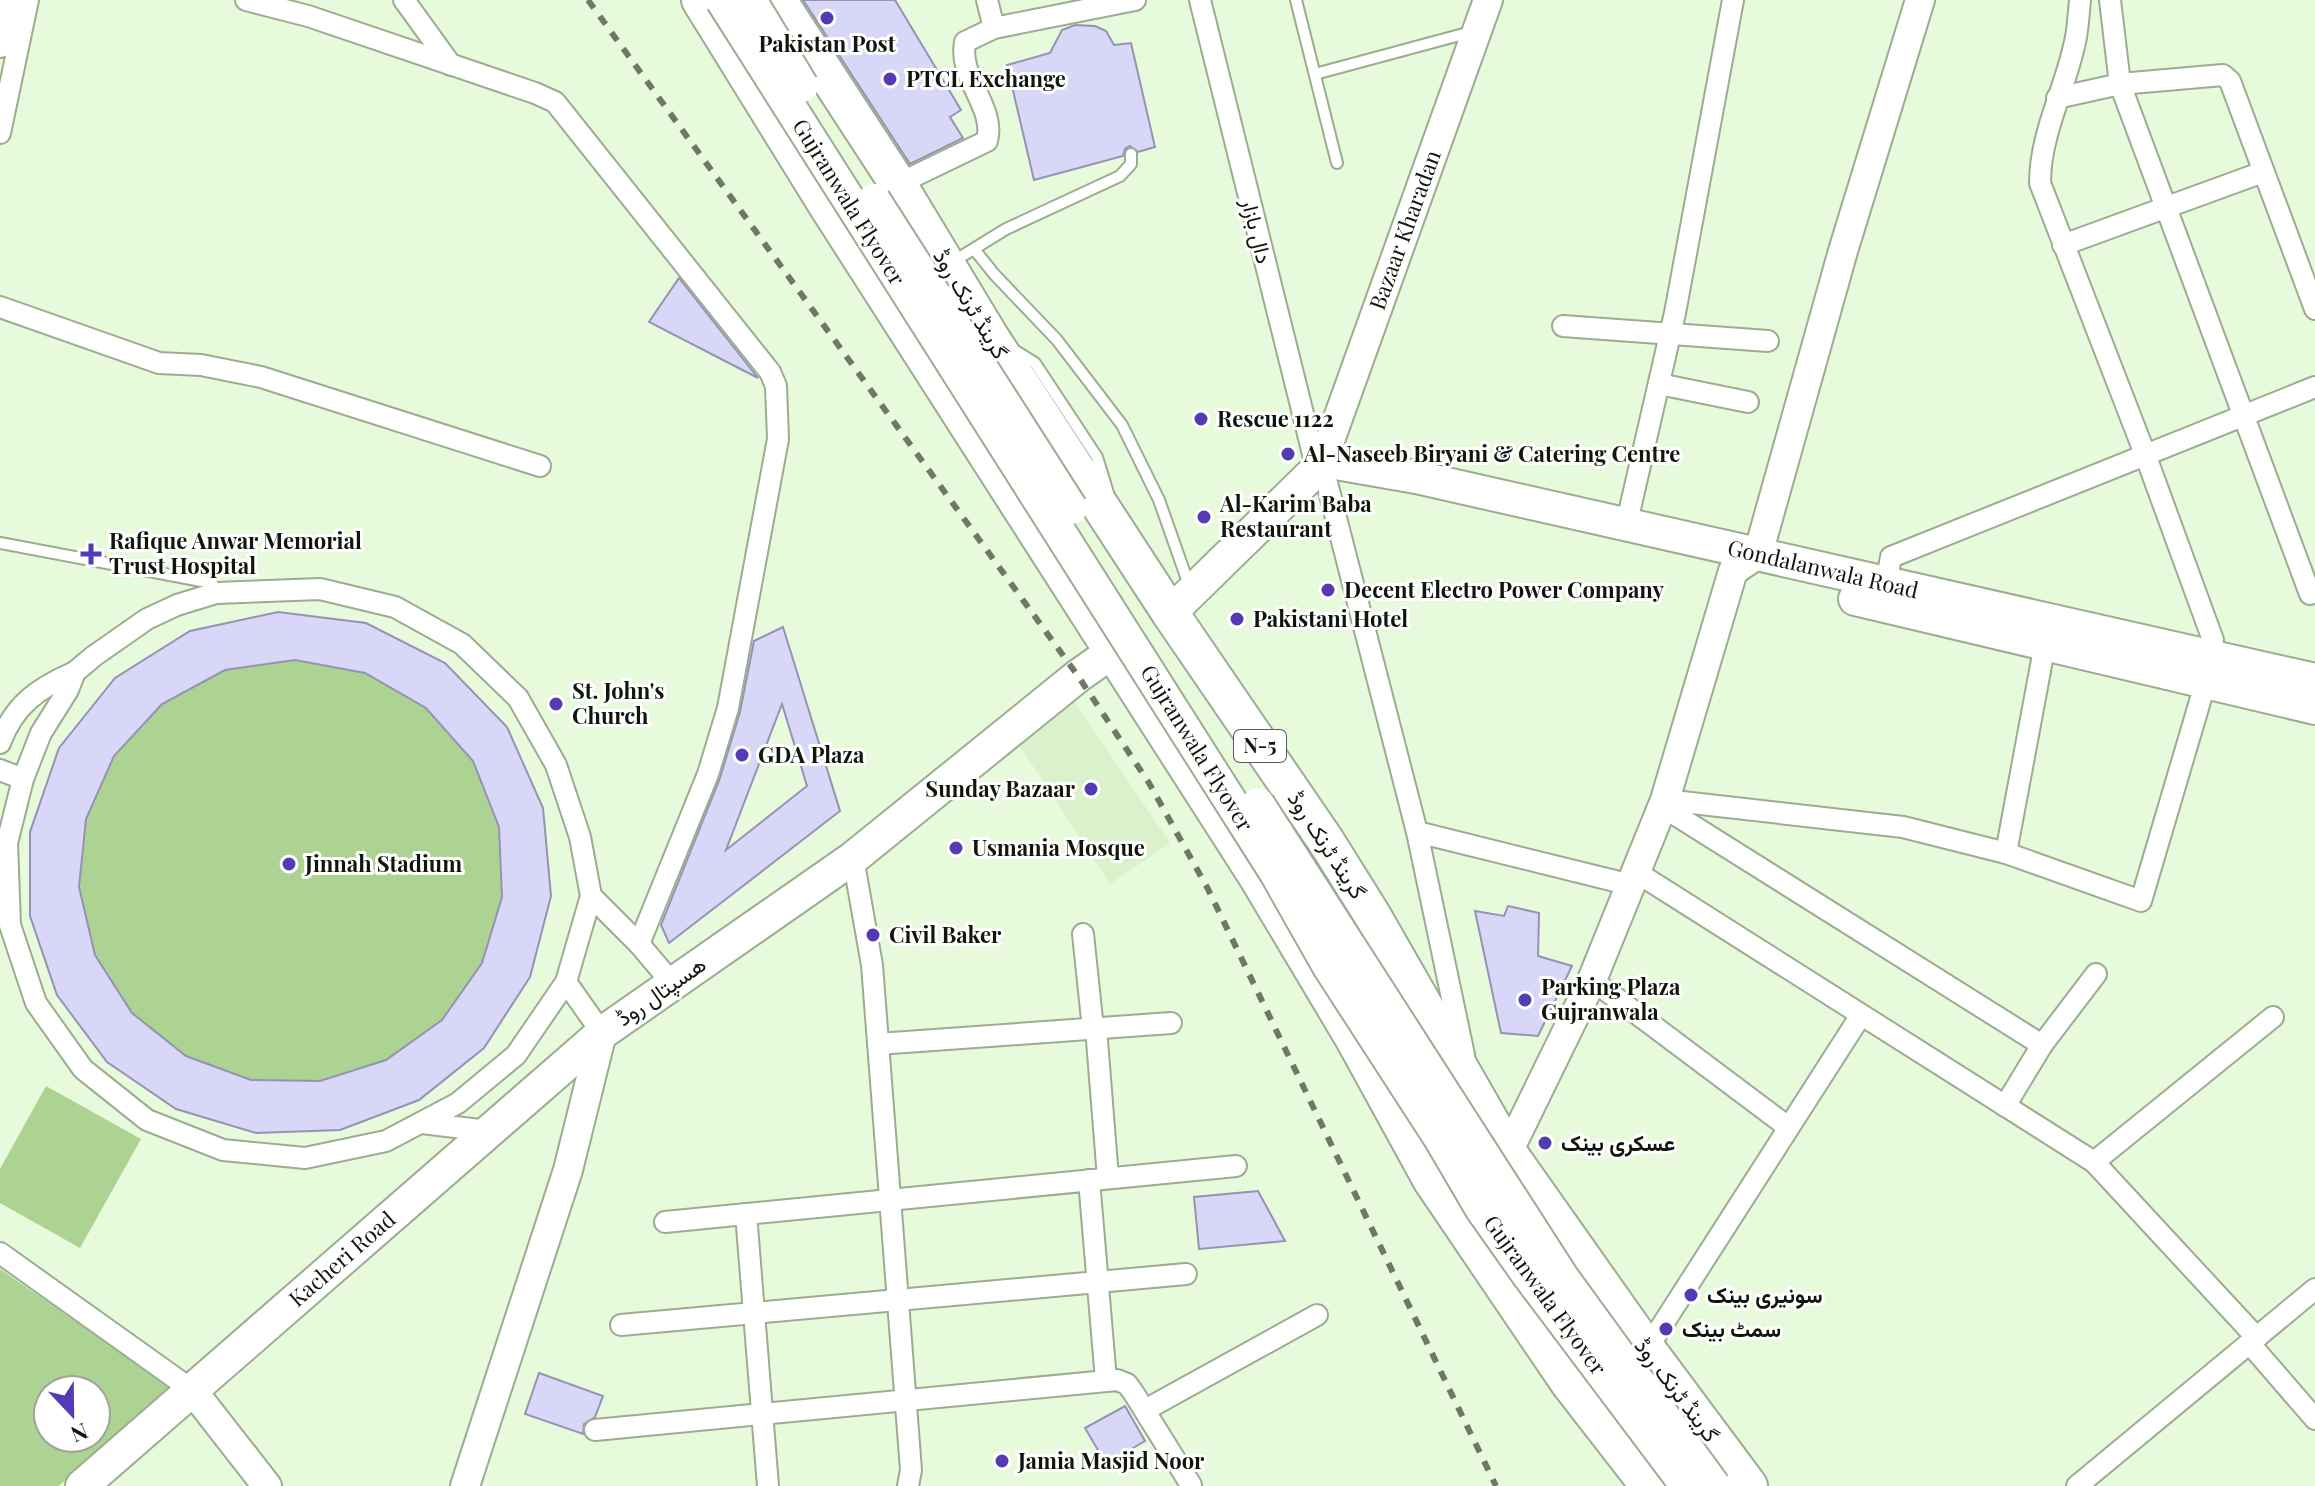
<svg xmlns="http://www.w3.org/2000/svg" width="2315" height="1486" viewBox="0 0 2315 1486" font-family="'Playfair Display',Vazirmatn,serif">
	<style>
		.built { fill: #daf1cc }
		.green { fill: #acd392; fill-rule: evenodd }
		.building { fill: #d8d7f8; stroke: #9493b2; stroke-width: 2; fill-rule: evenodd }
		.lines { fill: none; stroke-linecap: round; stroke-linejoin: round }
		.lane-casing { stroke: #9bad90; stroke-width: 14 }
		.street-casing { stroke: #9bad90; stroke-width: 24 }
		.secondary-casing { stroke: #9bad90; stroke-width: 32 }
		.primary-casing { stroke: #9bad90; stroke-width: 36 }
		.highway-casing { stroke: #9bad90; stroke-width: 40 }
		.lane { stroke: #fff; stroke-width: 10 }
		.street { stroke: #fff; stroke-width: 20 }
		.secondary { stroke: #fff; stroke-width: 28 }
		.primary { stroke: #fff; stroke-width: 32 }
		.highway { stroke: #fff; stroke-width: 36 }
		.rail { stroke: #6d7965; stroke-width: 6; stroke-dasharray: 10 10; stroke-linecap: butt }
		.primary-bridge-casing { stroke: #9bad90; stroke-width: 36; stroke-linecap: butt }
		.primary-bridge { stroke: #fff; stroke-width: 32 }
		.poi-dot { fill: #553bb3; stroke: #fff; stroke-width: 3 }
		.labels { text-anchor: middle; stroke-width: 6; stroke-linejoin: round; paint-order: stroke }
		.shield { fill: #fff; stroke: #585c54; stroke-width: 2 }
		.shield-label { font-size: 20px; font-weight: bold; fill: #10160b }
		.poi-label { font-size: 22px; font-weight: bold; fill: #10160b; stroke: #fff; text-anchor: start }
		.street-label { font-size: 22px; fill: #10160b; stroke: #fff }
	</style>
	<rect width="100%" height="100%" fill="#e7fadb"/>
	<path class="built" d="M1070 695 1170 843 1110 884 1013 735Z"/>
	<g class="green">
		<path d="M278 612 366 623 445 663 507 727 543 808 551 896 484 1048 256 1133 176 1109 107 1062 57 995 30 916 59 748 115 678 190 631Z"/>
		<path d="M46 1086 141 1139 80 1248 0 1203V1169Z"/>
		<path d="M0 1269 171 1387 59 1486H0ZM48 1390H96V1438H48Z"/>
	</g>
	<g class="building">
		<path d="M803 0H895L961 110 950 117 963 138 910 164Z"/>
		<path d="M1075 25 1095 26 1106 31 1114 45 1131 43 1155 147 1138 152 1130 146 1125 149 1123 156 1034 180 1007 65 1050 53 1062 30Z"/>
		<path d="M679 278 758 378 649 322Z"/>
		<path d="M278 612 366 623 445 663 507 727 543 808 551 896 530 977 484 1048 419 1100 340 1130 256 1133 176 1109 107 1062 57 995 30 916V832L59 748 115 678 190 631ZM295 660 365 673 426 708 473 761 499 827 502 897 482 963 442 1020 386 1060 320 1081 251 1080 186 1056 132 1013 95 955 79 887 86 819 114 756 162 704 225 670Z"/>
		<path d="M783 627 840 811 669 943 661 925 720 778 740 712 754 641ZM782 704 807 786 726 850Z"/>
		<path d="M1508 906 1539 913 1538 956 1572 966 1538 1036 1501 1033 1475 911 1504 916Z"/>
		<path d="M1258 1191 1285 1241 1199 1249 1194 1197Z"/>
		<path d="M539 1373 603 1396 595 1417 584 1424 583 1434 525 1414Z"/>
		<path d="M1125 1406 1145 1441 1106 1464 1085 1428Z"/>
	</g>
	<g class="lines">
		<g class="lane-casing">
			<g id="lane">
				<path d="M1296 0 1337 163"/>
				<path d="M1315 74 1471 32"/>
				<path d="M974 249 994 274 1057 340 1122 425 1159 500 1189 585"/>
				<path d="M954 261 1006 229 1120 176 1131 164V154"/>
				<path d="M1014 350 1035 363 1097 457 1108 493"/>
				<path d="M0 543 212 583 216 593"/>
			</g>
		</g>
		<g class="street-casing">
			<g id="street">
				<path d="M246 0 308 16 535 93 555 102 770 372 776 386 778 439 728 708 708 774 639 944"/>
				<path d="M404 0 451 65"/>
				<path d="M987 0 994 28"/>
				<path d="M1200 0 1315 462"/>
				<path d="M2110 0 2120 84 2310 594"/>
				<path d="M2057 98 2120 84 2223 75 2230 81 2315 309"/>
				<path d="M0 133 28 0"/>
				<path d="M898 184 987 141C996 107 958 79 965 42L994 28 1135 0"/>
				<path d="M2063 245 2263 172"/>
				<path d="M0 307 159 363 201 365 261 377 540 466"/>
				<path d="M1563 326 1768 341"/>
				<path d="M1659 384 1748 402"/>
				<path d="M1327 483 1417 832 1464 1055"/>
				<path d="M1626 526 1675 313 1733 0"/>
				<path d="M1886 584 1891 557 2315 387"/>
				<path d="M320 589 395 607 462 644 518 698 556 765 580 837 591 896 566 982 516 1055 458 1103 386 1141 305 1158 223 1150 147 1120 83 1069 36 1003 10 925 7 843 23 779 41 733 68 690 75 672 94 656 147 619 177 605 216 593Z"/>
				<path d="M0 743C14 705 38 688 75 672"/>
				<path d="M0 770 23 779"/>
				<path d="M1665 800 1903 827 2006 853 2141 901 2206 681 2213 640 2145 454 2040 183C2040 132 2067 86 2076 37 2078 25 2079 12 2080 0"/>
				<path d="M1663 807 2042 1045"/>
				<path d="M1417 832 1631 885"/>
				<path d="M2006 853 2045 644"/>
				<path d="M853 858 872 965 911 1470 908 1486"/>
				<path d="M1636 872 2094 1162 2257 1338"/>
				<path d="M591 896 639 944 672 983"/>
				<path d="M1083 934 1093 1029"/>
				<path d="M1592 980 1788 1127"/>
				<path d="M566 982 602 1033"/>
				<path d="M1096 1028 1108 1178"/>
				<path d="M878 1044 1171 1023"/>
				<path d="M2005 1106 2042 1045 2096 974"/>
				<path d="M422 1123 488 1131"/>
				<path d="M2094 1162 2273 1017"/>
				<path d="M1089 1180 1106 1380"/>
				<path d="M746 1214 768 1486"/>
				<path d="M665 1222 1236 1166"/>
				<path d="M0 1253 192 1390"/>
				<path d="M621 1325 1186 1274"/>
				<path d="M2250 1344 2315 1419"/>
				<path d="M1647 1349 1861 1015"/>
				<path d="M1145 1410 1317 1315"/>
				<path d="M595 1430 1117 1380 1127 1384 1133 1392 1191 1485"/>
				<path d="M2077 1486 2315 1289"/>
			</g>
		</g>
		<g class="secondary-casing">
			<g id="secondary">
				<path d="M1323 460 1488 0"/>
				<path d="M1508 1152 1592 980 1665 800 1733 571 1758 554 1843 251 1920 0"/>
				<path d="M192 1390 267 1486"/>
				<path d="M465 1486 568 1170 602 1033"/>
			</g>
		</g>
		<g class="primary-casing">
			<g id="primary">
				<path d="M0 41 8 0"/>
				<path d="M1330 462 1416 477 2315 680"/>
				<path d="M1855 599 2315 708"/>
				<path d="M1170 613 1310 476"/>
				<path d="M82 1486 602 1033 853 858 1078 676 1112 652"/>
			</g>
		</g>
		<g class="highway-casing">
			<g id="highway">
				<path d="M700 0 828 207 1258 878 1354 1039 1432 1181 1569 1383 1649 1486"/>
				<path d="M778 0 898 184 991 338 1170 613 1326 841 1371 913 1508 1152 1647 1349 1749 1486"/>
			</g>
		</g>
		<use href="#lane" class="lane"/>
		<use href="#street" class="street"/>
		<use href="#secondary" class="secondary"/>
		<use href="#primary" class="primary"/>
		<use href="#highway" class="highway"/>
		<path class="rail" d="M588 0 1078 676 1149 783 1208 889 1496 1486"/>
		<g class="primary-bridge-casing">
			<g id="primary-bridge">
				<path d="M722 0 1276 873 1328 965 1440 1138 1481 1208 1529 1276 1687 1486"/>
				<path d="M750 0 802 86"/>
				<path d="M874 200 1071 508"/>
				<path d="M1258 804 1562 1277 1714 1486"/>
			</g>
		</g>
		<use href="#primary-bridge" class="primary-bridge"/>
	</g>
	<g class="poi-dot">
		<circle cx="827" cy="18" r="8"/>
		<circle cx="890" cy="79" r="8"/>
		<circle cx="1201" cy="419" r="8"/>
		<circle cx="1288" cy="454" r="8"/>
		<circle cx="1204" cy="517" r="8"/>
		<path d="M87 542h8v8h8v8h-8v8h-8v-8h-8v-8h8z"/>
		<circle cx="1328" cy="590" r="8"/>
		<circle cx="1237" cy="619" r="8"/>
		<circle cx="556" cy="704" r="8"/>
		<circle cx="742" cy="755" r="8"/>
		<circle cx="1091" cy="789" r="8"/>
		<circle cx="956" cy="848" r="8"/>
		<circle cx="289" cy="864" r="8"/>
		<circle cx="873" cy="935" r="8"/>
		<circle cx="1525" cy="1000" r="8"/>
		<circle cx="1545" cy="1143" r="8"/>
		<circle cx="1691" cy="1295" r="8"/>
		<circle cx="1666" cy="1329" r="8"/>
		<circle cx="1002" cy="1461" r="8"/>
	</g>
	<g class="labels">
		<rect class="shield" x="1234" y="730" width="52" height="32" rx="6"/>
		<g class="shield-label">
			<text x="1260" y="753">N-5</text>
		</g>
		<g class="poi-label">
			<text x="827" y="52" text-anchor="middle">Pakistan Post</text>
			<text x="906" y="87">PTCL Exchange</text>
			<text x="1217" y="427">Rescue 1122</text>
			<text x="1304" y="462">Al-Naseeb Biryani &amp; Catering Centre</text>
			<text x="1220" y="512">Al-Karim Baba<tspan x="1220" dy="25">Restaurant</tspan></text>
			<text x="109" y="549">Rafique Anwar Memorial<tspan x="109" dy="25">Trust Hospital</tspan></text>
			<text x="1344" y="598">Decent Electro Power Company</text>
			<text x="1253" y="627">Pakistani Hotel</text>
			<text x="572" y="699">St. John's<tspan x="572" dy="25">Church</tspan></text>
			<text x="758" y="763">GDA Plaza</text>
			<text x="1075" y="797" text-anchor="end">Sunday Bazaar</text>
			<text x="972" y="856">Usmania Mosque</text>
			<text x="305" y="872">Jinnah Stadium</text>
			<text x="889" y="943">Civil Baker</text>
			<text x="1541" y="995">Parking Plaza<tspan x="1541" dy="25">Gujranwala</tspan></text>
			<text x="1561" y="1151">عسکری بینک</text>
			<text x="1707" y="1303">سونیری بینک</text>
			<text x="1682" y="1337">سمٹ بینک</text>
			<text x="1018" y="1469">Jamia Masjid Noor</text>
		</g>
		<g class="street-label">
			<text transform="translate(849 202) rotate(58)" y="8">Gujranwala Flyover</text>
			<text transform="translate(1405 230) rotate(-70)" y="8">Bazaar Kharadan</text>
			<text transform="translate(1257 231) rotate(76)" y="8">دال بازار</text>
			<text transform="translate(971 304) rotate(59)" y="8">گرینڈ ٹرنک روڈ</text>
			<text transform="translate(1823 569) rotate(13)" y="8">Gondalanwala Road</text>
			<text transform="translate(1197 748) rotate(58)" y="8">Gujranwala Flyover</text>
			<text transform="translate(1327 845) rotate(57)" y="8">گرینڈ ٹرنک روڈ</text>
			<text transform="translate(661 991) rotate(-35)" y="8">ھسپتال روڈ</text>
			<text transform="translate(342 1259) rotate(-41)" y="8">Kacheri Road</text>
			<text transform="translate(1545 1295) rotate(54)" y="8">Gujranwala Flyover</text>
			<text transform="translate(1677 1390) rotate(53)" y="8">گرینڈ ٹرنک روڈ</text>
		</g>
	</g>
	<g transform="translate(72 1414) rotate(158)"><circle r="38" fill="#ffffff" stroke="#9fa29d" stroke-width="2"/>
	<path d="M0-6L14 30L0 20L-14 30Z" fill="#553bb3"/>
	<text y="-12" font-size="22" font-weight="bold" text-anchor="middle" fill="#10160b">N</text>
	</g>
</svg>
